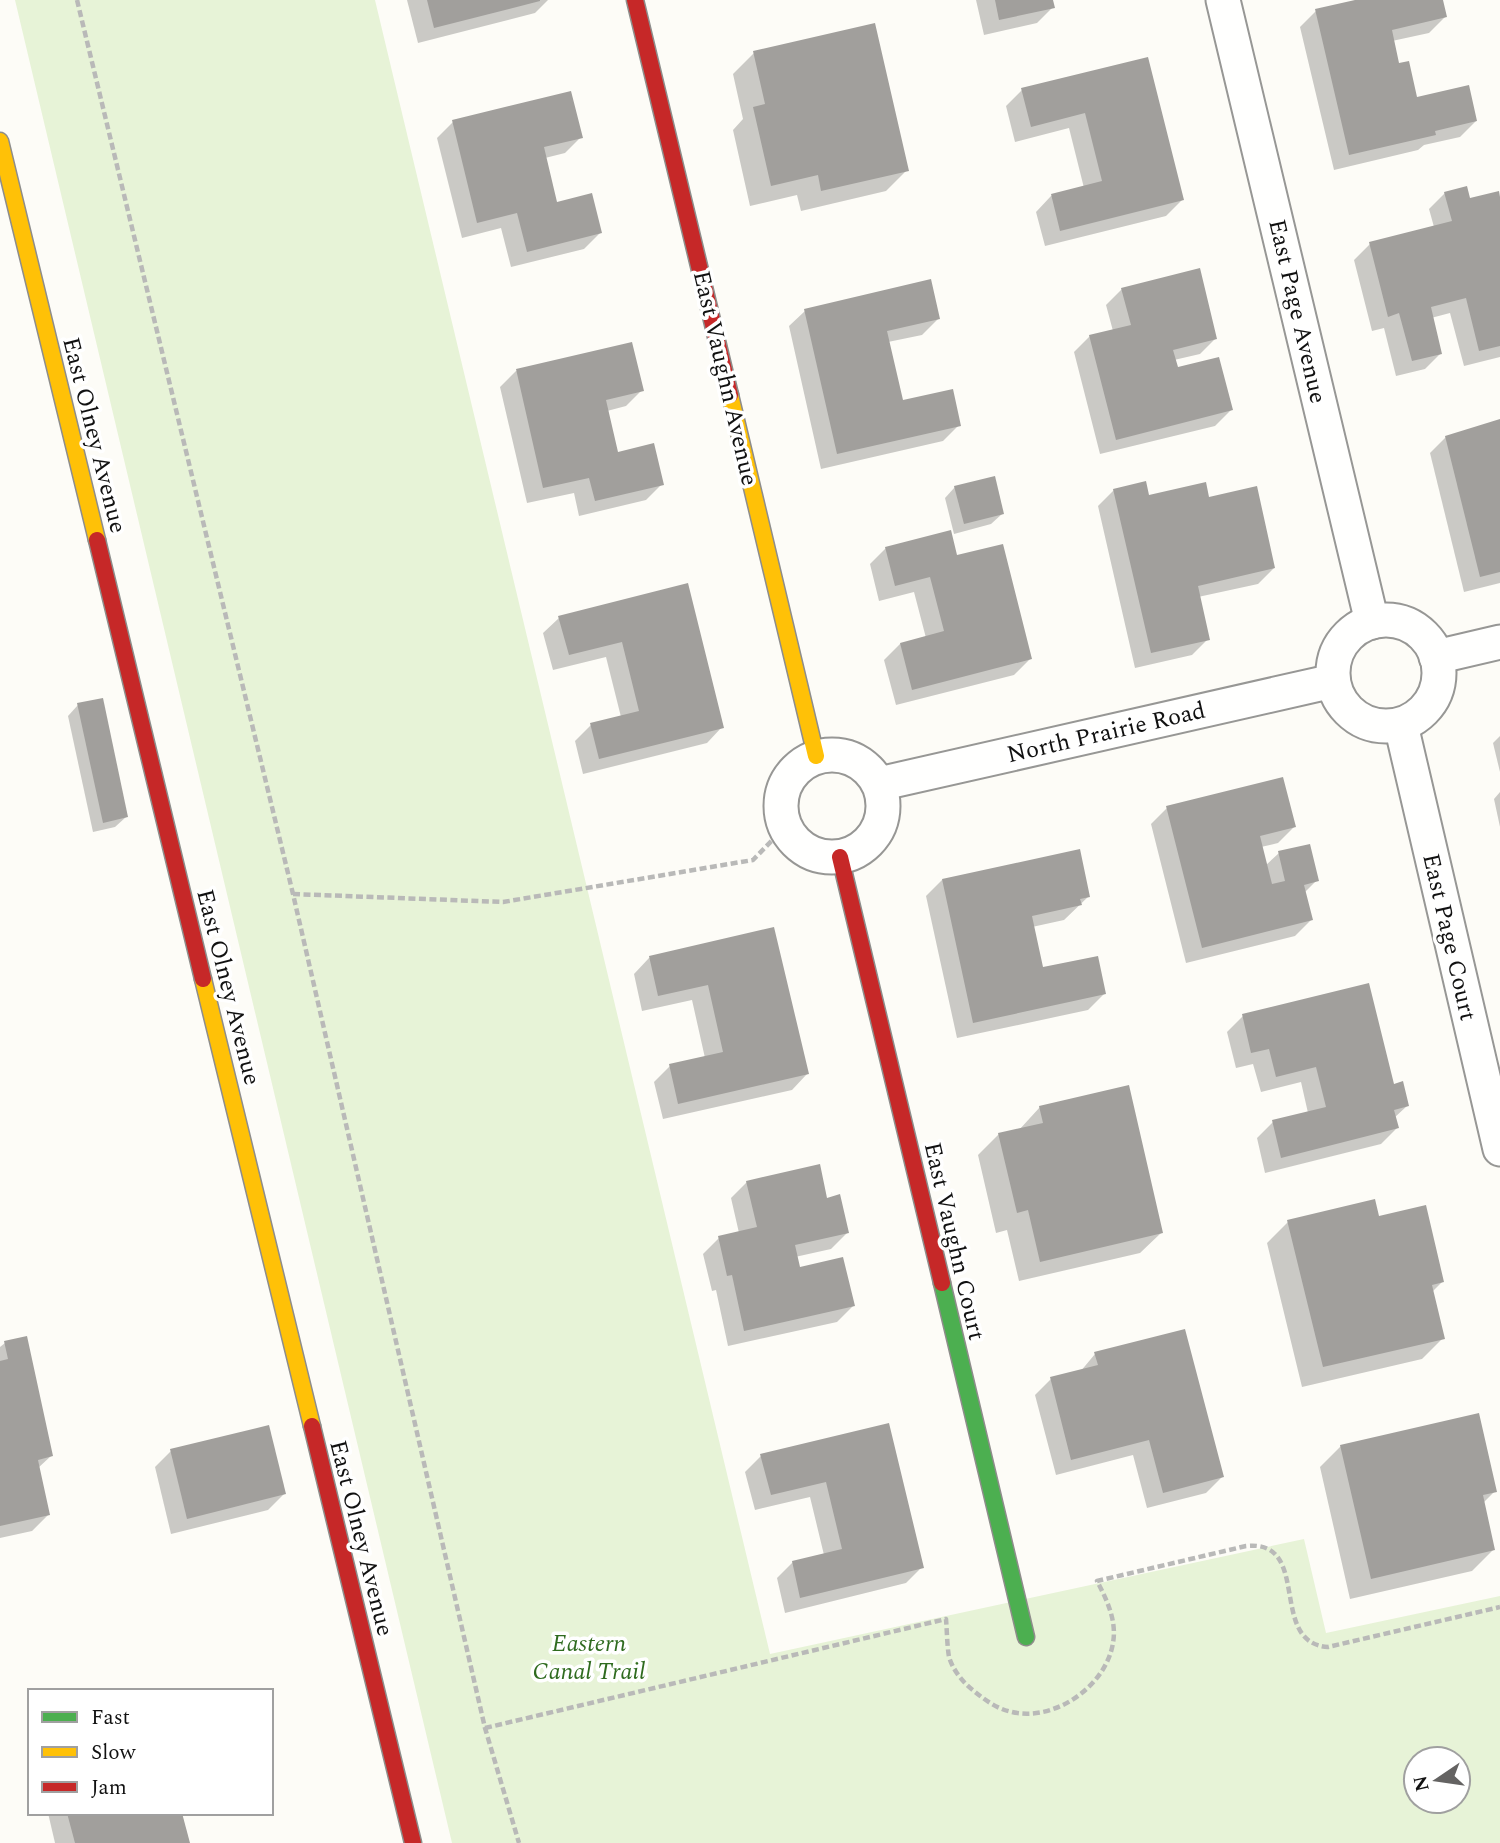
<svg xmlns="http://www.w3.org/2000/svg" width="1500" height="1843" viewBox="0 0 1500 1843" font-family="Spectral,serif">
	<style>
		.green { fill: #e7f3d7; fill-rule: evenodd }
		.shadow { fill: #0003 }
		.building { fill: #a19f9c }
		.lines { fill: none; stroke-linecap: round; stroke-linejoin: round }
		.street-casing { stroke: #979795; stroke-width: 37 }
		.fast-casing { stroke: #8e8d8b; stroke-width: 19 }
		.slow-casing { stroke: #8e8d8b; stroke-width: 19 }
		.jam-casing { stroke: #8e8d8b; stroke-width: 19 }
		.path { stroke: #b9b9b8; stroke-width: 4.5; stroke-dasharray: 7 3.5; stroke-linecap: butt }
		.street { stroke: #fffffe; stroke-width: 33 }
		.fast { stroke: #4caf50; stroke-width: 16 }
		.slow { stroke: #ffc107; stroke-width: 16 }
		.jam { stroke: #c62828; stroke-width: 16 }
		.labels { text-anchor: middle; stroke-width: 7; stroke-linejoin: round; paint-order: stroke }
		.street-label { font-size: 24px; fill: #111; stroke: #fff }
		.park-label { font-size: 24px; font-style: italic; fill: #2f6b1f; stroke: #fff }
	</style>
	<rect width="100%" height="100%" fill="#fdfcf7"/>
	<path class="green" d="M15 0H375L770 1654 1304 1539 1326 1633 1500 1596V1843H452ZM1416 1759H1458V1801H1416Z"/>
	<g class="shadow">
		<path d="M407 0H548L535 13 418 43Z"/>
		<path d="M976 0H1051L1053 7 1037 23 984 35Z"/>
		<path d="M1362 0H1441L1445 17 1429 33 1392 41 1398 65 1416 99 1476 121 1460 137 1424 145 1418 150 1334 170 1300 27 1316 11Z"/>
		<path d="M754 53 907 170 886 191 801 211 797 195 750 206 733 130 743 119 733 74Z"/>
		<path d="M1147 59 1182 200 1166 216 1045 246 1036 212 1051 196 1084 188 1069 128 1015 142 1006 106 1022 90Z"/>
		<path d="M453 122 581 137 565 153 545 158 556 204 600 233 584 249 511 267 501 228 462 238 437 138Z"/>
		<path d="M1445 193 1500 204V357L1464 366 1450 313 1431 318 1441 353 1425 369 1396 376 1384 328 1372 331 1354 260 1370 244 1434 227 1429 209Z"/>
		<path d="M1122 289 1216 338 1200 354 1174 360 1177 369 1231 410 1215 426 1100 454 1074 352 1090 336 1113 331 1106 305Z"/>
		<path d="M805 311 938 319 922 335 888 342 901 402 959 425 943 441 821 469 789 326Z"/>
		<path d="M516 371 642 390 626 406 607 411 617 454 662 484 646 500 579 516 574 493 527 503 500 387Z"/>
		<path d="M1500 421V583L1464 592 1430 453 1446 437Z"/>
		<path d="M955 487 1002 514 991 524 954 534 945 498Z"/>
		<path d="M1114 490 1147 497 1208 499 1274 568 1258 584 1198 597 1208 639 1192 655 1135 668 1098 506Z"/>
		<path d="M886 548 956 557 1030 659 1014 675 896 705 884 660 900 644 926 638 914 592 879 601 870 564Z"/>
		<path d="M687 585 722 727 707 743 583 774 575 741 591 725 621 717 606 657 553 670 543 633 559 618Z"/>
		<path d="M78 705 126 817 115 827 93 832 68 716Z"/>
		<path d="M1500 736V772L1493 743Z"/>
		<path d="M1500 792V827L1494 799Z"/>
		<path d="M1167 808 1294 827 1278 843 1261 847 1265 866 1279 853 1317 880 1304 893 1311 920 1295 936 1186 963 1151 824Z"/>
		<path d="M942 880 1089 896 1064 920 1032 927 1042 970 1104 994 1088 1010 957 1038 926 896Z"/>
		<path d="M773 930 807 1074 792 1090 663 1119 654 1082 670 1066 705 1058 692 1000 642 1011 634 974 649 958Z"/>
		<path d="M1243 1016 1393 1086 1407 1106 1394 1118 1397 1128 1381 1144 1265 1173 1257 1138 1273 1122 1308 1113 1301 1082 1261 1092 1253 1064 1236 1068 1227 1032Z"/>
		<path d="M1040 1107 1161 1233 1140 1253 1019 1281 1007 1230 996 1233 978 1155 999 1134 1019 1130Z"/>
		<path d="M747 1182 825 1200 847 1233 831 1249 795 1257 798 1269 853 1306 837 1322 728 1346 716 1290 712 1291 703 1254 719 1238 739 1233 731 1198Z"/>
		<path d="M1378 1218 1442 1282 1432 1292 1443 1338 1422 1359 1302 1387 1267 1243 1288 1222Z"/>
		<path d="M5 1343 51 1456 38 1468 48 1515 32 1531 0 1538V1347Z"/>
		<path d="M1095 1354 1222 1477 1206 1493 1147 1508 1133 1455 1056 1475 1035 1395 1051 1379 1080 1372Z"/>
		<path d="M887 1425 922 1567 906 1583 785 1613 777 1578 793 1562 824 1555 810 1497 755 1510 745 1472 761 1456Z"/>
		<path d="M1341 1446 1495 1491 1483 1503 1493 1550 1472 1571 1350 1599 1320 1467Z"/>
		<path d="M171 1451 284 1494 268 1510 171 1534 155 1467Z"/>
		<path d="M48 1813H180L188 1843H55Z"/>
	</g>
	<g class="building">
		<path d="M427 0H540V1L434 28Z"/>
		<path d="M995 0H1053L1055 8 999 20Z"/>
		<path d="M1355 0H1443L1447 17 1392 30 1399 63 1409 61 1417 97 1469 85 1477 121 1435 131 1436 135 1349 155 1315 9Z"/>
		<path d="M875 23 909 171 821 191 818 175 771 186 753 107 765 104 753 51Z"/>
		<path d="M1148 57 1184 200 1060 231 1051 194 1102 181 1085 113 1031 127 1021 88Z"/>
		<path d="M571 91 583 138 544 147 557 202 592 193 602 233 527 252 517 213 477 223 452 120Z"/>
		<path d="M1467 186 1470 198 1499 191 1500 197V346L1479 351 1466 298 1431 307 1442 354 1412 361 1399 313 1388 317 1369 242 1452 221 1444 192Z"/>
		<path d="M1200 268 1217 339 1173 350 1178 367 1219 357 1233 410 1116 440 1089 335 1131 325 1121 288Z"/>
		<path d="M931 279 940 319 887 331 903 400 953 389 961 426 837 454 804 309Z"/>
		<path d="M632 342 644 391 606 400 618 452 654 443 664 485 595 501 589 478 543 488 516 369Z"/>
		<path d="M1500 419V572L1480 577 1445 436Z"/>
		<path d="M995 476 1004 514 964 524 954 486Z"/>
		<path d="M1146 481 1149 495 1206 482 1209 497 1257 486 1275 568 1198 586 1210 640 1151 653 1113 489Z"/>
		<path d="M951 530 957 555 1003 544 1032 659 912 690 900 643 944 631 930 577 895 586 885 547Z"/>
		<path d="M688 583 724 728 599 759 590 723 639 711 622 642 569 655 558 616Z"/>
		<path d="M103 698 128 817 103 823 77 703Z"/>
		<path d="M1283 777 1296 827 1260 836 1272 884 1285 881 1278 851 1310 844 1319 881 1304 885 1313 920 1202 948 1166 806Z"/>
		<path d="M1080 849 1090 897 1080 899 1082 905 1032 916 1043 967 1098 956 1106 994 973 1023 942 879Z"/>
		<path d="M774 927 809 1074 678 1104 669 1064 723 1052 708 985 658 996 649 956Z"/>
		<path d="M1369 983 1394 1084 1403 1081 1409 1106 1394 1110 1399 1128 1281 1158 1272 1120 1326 1107 1316 1067 1276 1077 1269 1049 1251 1053 1242 1014Z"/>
		<path d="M1129 1085 1163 1233 1040 1262 1028 1210 1017 1213 998 1133 1043 1123 1039 1106Z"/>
		<path d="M820 1164 827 1198 840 1194 849 1233 795 1245 800 1267 843 1257 855 1306 744 1331 732 1275 727 1276 718 1236 757 1227 746 1181Z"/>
		<path d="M1375 1199 1379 1216 1426 1205 1444 1282 1432 1285 1445 1339 1323 1367 1287 1220Z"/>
		<path d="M1185 1329 1224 1477 1163 1493 1149 1440 1071 1460 1050 1377 1098 1365 1094 1352Z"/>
		<path d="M27 1336 53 1456 38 1460 50 1515 0 1526V1361L8 1359 4 1341Z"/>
		<path d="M1479 1413 1497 1492 1483 1495 1495 1550 1371 1579 1340 1445Z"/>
		<path d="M889 1423 924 1568 800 1598 792 1561 842 1549 826 1482 771 1495 760 1454Z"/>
		<path d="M269 1425 286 1494 187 1519 170 1449Z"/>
		<path d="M67 1813H182L190 1843H75Z"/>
	</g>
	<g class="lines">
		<g class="street-casing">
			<g id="street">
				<path d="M1223 0 1372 622"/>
				<circle cx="1386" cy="673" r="53"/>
				<path d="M1436 657 1500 642"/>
				<path d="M1401 725 1500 1149"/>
				<circle cx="832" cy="806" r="51"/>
				<path d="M879 784 1333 681"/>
			</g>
		</g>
		<g class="fast-casing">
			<path id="fast" d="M942 1283 1026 1637"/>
		</g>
		<g class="slow-casing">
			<g id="slow">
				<path d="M0 141 97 540"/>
				<path d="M730 395 816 756"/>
				<path d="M203 979 312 1426"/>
			</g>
		</g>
		<g class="jam-casing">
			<g id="jam">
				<path d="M635 0 730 395"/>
				<path d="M97 540 203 979"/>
				<path d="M840 857 942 1283"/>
				<path d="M312 1426 413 1843"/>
			</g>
		</g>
		<g class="path">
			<path d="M77 0 293 894 485 1728 519 1843"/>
			<path d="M293 894 503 902 753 860 785 827"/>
			<path d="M485 1728 946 1619C947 1631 947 1645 949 1657 953 1670 963 1683 974 1691 985 1700 997 1709 1012 1712 1055 1722 1106 1686 1113 1643 1117 1621 1107 1600 1097 1581L1246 1546C1313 1539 1267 1643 1328 1647L1500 1607"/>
		</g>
		<use href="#street" class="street"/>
		<use href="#fast" class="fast"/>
		<use href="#slow" class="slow"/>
		<use href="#jam" class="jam"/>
	</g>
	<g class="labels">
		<g class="street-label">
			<text transform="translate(1298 311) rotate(77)" y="8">East Page Avenue</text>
			<text transform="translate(726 378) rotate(77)" y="8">East Vaughn Avenue</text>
			<text transform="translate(95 435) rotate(76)" y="8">East Olney Avenue</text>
			<text transform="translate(1106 732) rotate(-13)" y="8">North Prairie Road</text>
			<text transform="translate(1450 937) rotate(77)" y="8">East Page Court</text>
			<text transform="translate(229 987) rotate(76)" y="8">East Olney Avenue</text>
			<text transform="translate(955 1241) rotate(77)" y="8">East Vaughn Court</text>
			<text transform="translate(362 1538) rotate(76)" y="8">East Olney Avenue</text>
		</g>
		<g class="park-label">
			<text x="589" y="1651">Eastern<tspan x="589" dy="28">Canal Trail</tspan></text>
		</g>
	</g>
	<rect x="28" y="1689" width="245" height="126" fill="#ffffff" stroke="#a0a0a0" stroke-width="2"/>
	<rect x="42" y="1712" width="35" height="10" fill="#4caf50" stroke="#a0a0a0" stroke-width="2"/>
	<text x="91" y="1724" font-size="21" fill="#111111">Fast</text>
	<rect x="42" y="1747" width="35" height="10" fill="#ffc107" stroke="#a0a0a0" stroke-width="2"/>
	<text x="91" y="1759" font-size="21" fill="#111111">Slow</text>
	<rect x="42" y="1782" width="35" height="10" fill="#c62828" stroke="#a0a0a0" stroke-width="2"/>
	<text x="91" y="1794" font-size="21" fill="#111111">Jam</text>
	<g transform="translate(1437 1780) rotate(257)"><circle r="33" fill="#ffffff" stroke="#a0a0a0" stroke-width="2"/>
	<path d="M0-5L12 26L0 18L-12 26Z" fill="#646362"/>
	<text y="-10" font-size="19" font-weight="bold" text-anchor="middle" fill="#111111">N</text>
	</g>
</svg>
